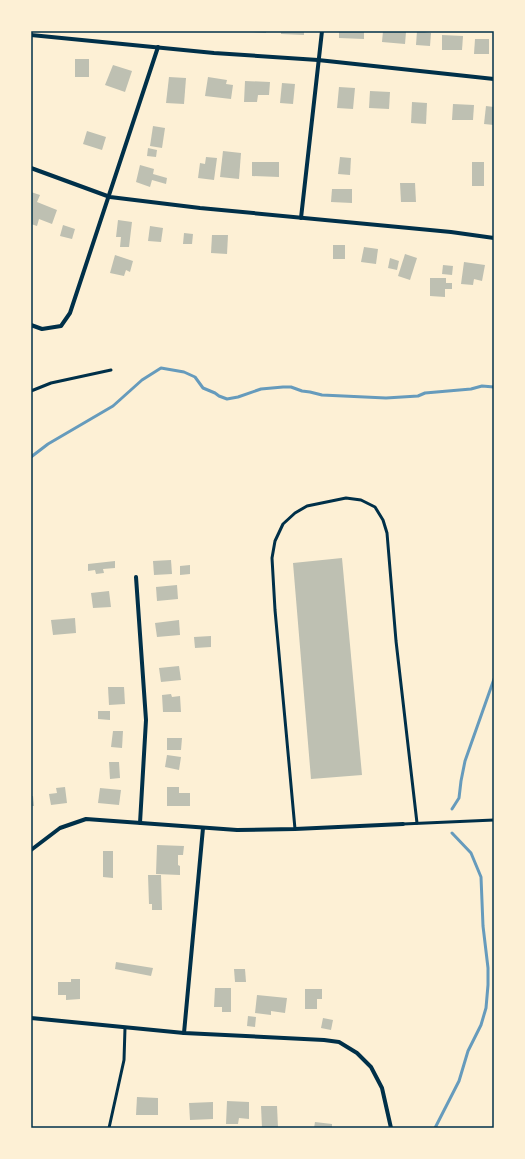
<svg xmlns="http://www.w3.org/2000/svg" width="525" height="1159" viewBox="0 0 525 1159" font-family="Figtree,sans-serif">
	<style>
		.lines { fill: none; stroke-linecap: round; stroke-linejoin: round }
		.stream { stroke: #669bbc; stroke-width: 3 }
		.building { fill: #bec0b2 }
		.service { stroke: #003049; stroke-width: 3 }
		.minor { stroke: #003049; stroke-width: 4 }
		.neatline { fill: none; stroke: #003049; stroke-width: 1.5 }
	</style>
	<rect width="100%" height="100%" fill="#fdf0d5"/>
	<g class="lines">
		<g class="stream">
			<path d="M31 457 48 444 113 406 142 380 161 368 184 372 195 377 203 388 215 393 219 396 227 399 238 397 261 389 283 387H291L302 391 310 392 322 395 386 398 418 396 425 393 471 389 482 386 494 387"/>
			<path d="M452 809 459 798 461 781 465 761 494 679"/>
			<path d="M435 1128 459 1081 468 1051 481 1025 486 1008 488 985V968L483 926 481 877 471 853 452 833"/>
		</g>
	</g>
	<g class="building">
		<path d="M251 31H266V33L251 32Z"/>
		<path d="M281 31H304V35L281 34Z"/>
		<path d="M339 31H364V39L339 38Z"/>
		<path d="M383 31 406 32 405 44 382 42Z"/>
		<path d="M417 31 431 33 430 46 416 45Z"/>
		<path d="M442 35 463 36 462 50H442Z"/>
		<path d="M475 39H489V54H474Z"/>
		<rect x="75" y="59" width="14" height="18"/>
		<path d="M113 65 132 71 125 92 105 85Z"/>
		<path d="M169 77 186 78 184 104 166 103Z"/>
		<path d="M208 77 227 80 226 84 233 85 231 99 205 96Z"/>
		<path d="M245 81 270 82 269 95H258L257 102H244Z"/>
		<path d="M282 83 295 84 293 104 280 103Z"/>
		<path d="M339 87 355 88 353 109 337 108Z"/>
		<path d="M370 91 390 92 389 109 369 108Z"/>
		<path d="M412 102 427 103 426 124 411 123Z"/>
		<path d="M453 104 474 105 473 120H452Z"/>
		<path d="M486 106 494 107V125L484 124Z"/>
		<path d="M153 126 165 128 162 148 150 146Z"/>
		<path d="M87 131 106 137 102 150 83 144Z"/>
		<path d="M148 148 157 150 156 157 147 156Z"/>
		<path d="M223 151 241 153 239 179 220 177Z"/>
		<path d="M206 157 217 158 214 180 198 178 200 163 205 164Z"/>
		<path d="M340 157 351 158 350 175 338 174Z"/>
		<path d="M252 162H279V177L252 176Z"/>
		<rect x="472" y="162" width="12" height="24"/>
		<path d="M140 165 154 169 153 174 167 178 166 184 152 180 150 187 136 182Z"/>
		<path d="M400 183H415L416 202H401Z"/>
		<path d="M332 189H352V203L331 202Z"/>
		<path d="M31 192 40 195 37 202 57 210 52 224 39 219 37 226 31 224Z"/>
		<path d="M118 220 132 222 129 247H120L121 237H116Z"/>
		<path d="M63 225 75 229 72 239 60 236Z"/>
		<path d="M150 226 163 228 161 242 148 241Z"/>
		<path d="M184 233 193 234 192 244H183Z"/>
		<path d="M212 235H228L227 254 211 253Z"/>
		<rect x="333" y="245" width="12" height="14"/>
		<path d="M364 247 378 249 376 264 361 262Z"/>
		<path d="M405 254 417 258 410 280 398 276Z"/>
		<path d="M115 255 133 261 130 272 126 270 124 276 110 273Z"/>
		<path d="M390 258 399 261 397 270 388 268Z"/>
		<path d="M464 262 485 265 482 281 474 279 473 285 461 284Z"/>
		<path d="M443 265 453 266 452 275 442 274Z"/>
		<path d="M430 278H446V283H452V289H445V297L430 296Z"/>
		<path d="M342 558 362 775 311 779 293 563Z"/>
		<path d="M171 560 172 574 154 575 153 561Z"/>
		<path d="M115 561V568L103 569 104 573 96 574 95 570 88 571V564Z"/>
		<path d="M190 565V574L180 575V566Z"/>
		<path d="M177 585 178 599 157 601 156 587Z"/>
		<path d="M109 591 111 607 93 608 91 593Z"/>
		<path d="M75 618 76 633 53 635 51 620Z"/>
		<path d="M179 620 180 635 157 637 155 623Z"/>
		<path d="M211 636V647L195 648 194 637Z"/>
		<path d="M179 666 181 680 161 682 159 668Z"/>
		<path d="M108 687H124L125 704 109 705Z"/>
		<path d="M171 694 172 697 180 696 181 712H163L162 695Z"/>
		<path d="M98 711H110V720L98 719Z"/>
		<path d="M113 731H123L122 748 111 747Z"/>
		<path d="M167 738H182L181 750H167Z"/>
		<path d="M167 755 181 757 179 770 165 767Z"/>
		<path d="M109 762H119L120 778 110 779Z"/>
		<path d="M65 787 67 803 51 805 49 794 57 793 56 788Z"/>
		<path d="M167 787H179V793H190V806H167Z"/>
		<path d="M100 788 121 790 119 805 98 803Z"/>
		<path d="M31 796H33L34 806H31Z"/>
		<path d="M157 845 184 846 183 855H178V865L180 866V875L156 874Z"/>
		<path d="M103 851H113V878L103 877Z"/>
		<path d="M148 875H161L162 910H152V904H149Z"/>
		<path d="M116 962 153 968 151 976 115 969Z"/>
		<path d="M234 969H245L246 982H235Z"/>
		<path d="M71 979H80V999L66 1000V995H58V982H71Z"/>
		<path d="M215 988H231V1012H222V1007H214Z"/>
		<path d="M305 989H322V999H317V1009H305Z"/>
		<path d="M257 995 287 998 285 1013 271 1011V1015L255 1013Z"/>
		<path d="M248 1016 256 1017 255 1027 247 1026Z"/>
		<path d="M323 1018 333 1020 331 1030 321 1028Z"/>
		<path d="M137 1097 158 1098V1115H136Z"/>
		<path d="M227 1101 249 1102V1119L239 1118 238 1124H226Z"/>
		<path d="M213 1102V1119L190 1120 189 1103Z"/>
		<path d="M261 1106H277L278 1128H262Z"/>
		<path d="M315 1122 332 1124V1128H314Z"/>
	</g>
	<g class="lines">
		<g class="service">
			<path d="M31 391 51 383 111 370"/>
			<path d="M403 824 494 820"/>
			<path d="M295 829 275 610 272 558 275 541 283 524 295 513 307 506 346 498 361 500 375 507 383 520 387 533 396 641 417 823"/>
			<path d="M109 1128 124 1060 125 1028"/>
		</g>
		<g class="minor">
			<path d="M31 35 214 53 318 60 494 79"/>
			<path d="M31 168 110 197 200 208 451 232 494 238"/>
			<path d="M301 218 322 31"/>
			<path d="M31 325 42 329 61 326 70 313 158 47"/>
			<path d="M136 577 146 720 140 823"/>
			<path d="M31 850 60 828 86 819 237 830 295 829 403 824"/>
			<path d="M31 1018 184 1033 324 1040 339 1042 357 1053 371 1067 382 1088 391 1128"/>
			<path d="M184 1033 203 828"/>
		</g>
	</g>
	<rect width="525" height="1159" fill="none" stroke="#fdf0d5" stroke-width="64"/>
	<rect x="32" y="32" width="461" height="1095" class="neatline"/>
</svg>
